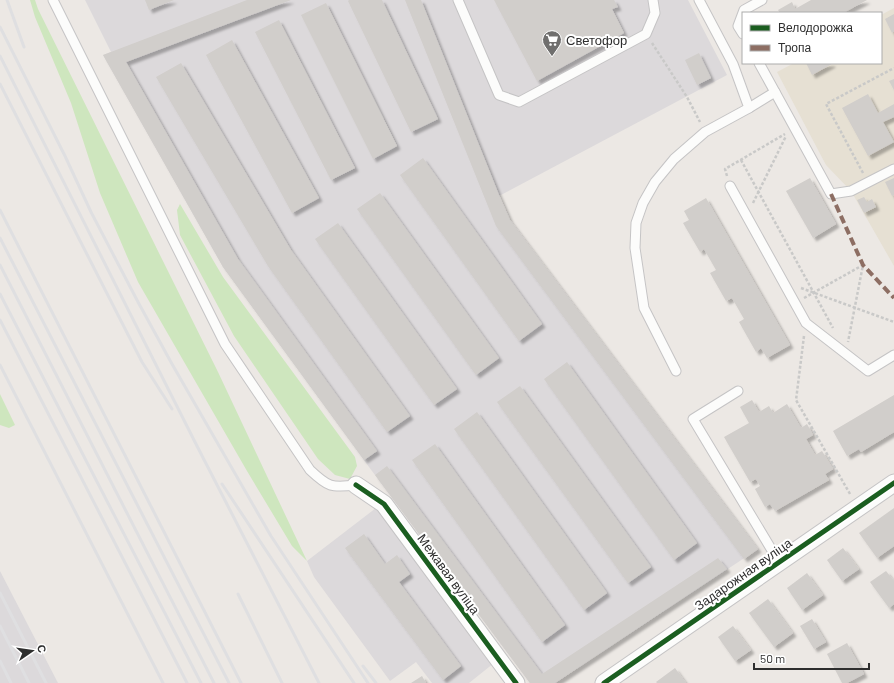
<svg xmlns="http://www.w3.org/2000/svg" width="894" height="683" viewBox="0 0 894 683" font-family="Barlow,sans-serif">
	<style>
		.industrial { fill: #dcd9db }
		.education { fill: #e6e0d3 }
		.green { fill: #cee6be }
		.building { fill: #d1cecb; filter: url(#shadow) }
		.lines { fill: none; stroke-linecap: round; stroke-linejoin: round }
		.service-casing { stroke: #c5c4c5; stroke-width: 11 }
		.minor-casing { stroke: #c5c4c5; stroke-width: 19 }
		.path { stroke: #c9c9c8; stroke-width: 2.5; stroke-dasharray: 3 2; stroke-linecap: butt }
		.service { stroke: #fcfcfb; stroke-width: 9 }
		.minor { stroke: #fcfcfb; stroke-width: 17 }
		.rail { stroke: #dfdfe1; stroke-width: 3 }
		.quiet { stroke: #8d6e63; stroke-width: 4; stroke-dasharray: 8 4; stroke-linecap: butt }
		.cycleway-casing { stroke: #fff; stroke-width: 8 }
		.cycleway { stroke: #1b5e20; stroke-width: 5 }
		.labels { text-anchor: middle; stroke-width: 4; stroke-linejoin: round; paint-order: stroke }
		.poi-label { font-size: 13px; fill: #2e2e2e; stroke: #fff; text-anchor: start }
		.street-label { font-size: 13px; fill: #2e2e2e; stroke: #fff }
	</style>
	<defs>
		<filter id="shadow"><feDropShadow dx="3.5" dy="3.5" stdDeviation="1" flood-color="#0004"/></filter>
	</defs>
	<rect width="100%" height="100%" fill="#ece8e4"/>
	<g class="industrial">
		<path d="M85 0H688L727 75 499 196 510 220 758 549 555 683H530L369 467 223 267 103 55 111 52Z"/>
		<path d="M376 508 494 663 469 683H432L416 662 390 681 314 577 307 561Z"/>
		<path d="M0 571 58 683H0Z"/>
	</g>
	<path class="education" d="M894 8V266L851 191 826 165 777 72 794 63H881V15Z"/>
	<g class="green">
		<path d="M30 0H35L38 9 218 372 307 561 292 546 247 471 138 282 100 193 71 103 35 17Z"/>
		<path d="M180 204 223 277 355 457 357 466 350 479 335 475 318 459 234 336 180 235 177 210Z"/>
		<path d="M0 394 15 425 9 428 0 425Z"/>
	</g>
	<g class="building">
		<path d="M145 0H174L149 10Z"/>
		<path d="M247 0H291L126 62 238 259 377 451 364 460 223 267 103 55Z"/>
		<path d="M349 0H382L438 119 411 132 348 1Z"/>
		<path d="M405 0H421L499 195 510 220 758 549 744 559 496 226Z"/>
		<path d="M494 0H614L618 7 612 9 624 33 537 81Z"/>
		<path d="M811 0H867L843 13H780L778 10 792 2 795 9Z"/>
		<path d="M326 3 397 146 373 159 301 15Z"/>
		<path d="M894 14V31L892 33 885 19Z"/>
		<path d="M279 20 355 168 331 180 255 32Z"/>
		<path d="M232 40 319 198 292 213 206 55Z"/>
		<path d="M699 53 711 78 697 85 685 60Z"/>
		<path d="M181 63 291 250 410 416 387 432 268 266 156 77Z"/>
		<path d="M806 63H832V64L812 75Z"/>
		<path d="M894 79V90L889 81Z"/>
		<path d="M868 94 878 113 894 104V117L883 122 894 142 868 156 842 108Z"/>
		<path d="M423 158 542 324 519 341 400 175Z"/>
		<path d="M810 178 836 224 813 238 786 191Z"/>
		<path d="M894 178V195L892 196 885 182Z"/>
		<path d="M380 193 499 358 476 375 357 209Z"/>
		<path d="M864 197 867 202 872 199 876 207 864 213 857 200Z"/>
		<path d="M706 198 790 345 767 358 761 348 756 352 739 322 744 319 732 298 726 301 710 273 716 270 704 249 700 252 683 223 689 220 684 211Z"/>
		<path d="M338 223 457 389 434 405 315 239Z"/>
		<path d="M567 362 697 543 674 560 544 379Z"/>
		<path d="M520 386 651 567 628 583 497 402Z"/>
		<path d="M894 395V432L861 452 859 449 847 456 833 431Z"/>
		<path d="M752 400 759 412 769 406 773 413 787 404 801 428 807 424 813 435 806 439 815 455 822 451 833 469 825 474 829 480 775 511 770 504 765 507 755 489 760 486 756 479 750 482 724 437 749 423 740 407Z"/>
		<path d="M477 412 607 593 584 610 454 429Z"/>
		<path d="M435 444 565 625 542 642 412 460Z"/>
		<path d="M387 466 542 674 718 558 727 569 555 683H530L375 475Z"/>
		<path d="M894 508V546L877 558 859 533Z"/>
		<path d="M364 534 385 564 397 555 410 574 399 582 461 666 443 680 345 548Z"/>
		<path d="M843 548 859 569 842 581 827 560Z"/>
		<path d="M886 571 894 581V604L889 608 870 582Z"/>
		<path d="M807 573 823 595 802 610 787 588Z"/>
		<path d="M768 599 793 633 774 647 749 613Z"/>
		<path d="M812 619 826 642 814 649 800 626Z"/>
		<path d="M733 626 751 650 735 661 718 637Z"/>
		<path d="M847 643 864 674 847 683H842L827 654Z"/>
		<path d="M675 668 686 683H657L656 682Z"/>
		<path d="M422 676 426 683H411Z"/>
	</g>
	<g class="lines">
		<g class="service-casing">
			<g id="service">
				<path d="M53 0 225 344 310 470C328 487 331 488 356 485"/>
				<path d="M458 0 499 95 519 102 646 34 655 13 653 0"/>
				<path d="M743 34 738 26 744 10 762 0"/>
				<path d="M759 63 831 194 851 191 894 169"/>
				<path d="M749 108 775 92"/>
				<path d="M730 186 806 323 868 371 894 355"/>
				<path d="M676 371 644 308 635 248 636 223 643 203 655 182 674 159 705 132 749 108 733 64 699 0"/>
				<path d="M738 391 693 419 779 562"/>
			</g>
		</g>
		<g class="minor-casing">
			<g id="minor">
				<path d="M356 485 384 504 516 683"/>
				<path d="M604 683 894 483"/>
			</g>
		</g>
		<g class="path">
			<path d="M652 43 687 97 700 122"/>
			<path d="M741 160 833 328"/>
			<path d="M863 173 826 104 894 68"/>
			<path d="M727 176 725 169 785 134"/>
			<path d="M753 203 786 136"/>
			<path d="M801 288 894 322"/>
			<path d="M804 298 863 265 848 342"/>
			<path d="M804 336 796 400 850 494"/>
		</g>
		<use href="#service" class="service"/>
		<use href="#minor" class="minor"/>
		<g class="rail">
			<path d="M7 0 24 47"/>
			<path d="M0 27 65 156 91 212 138 302 172 364 271 536 368 683"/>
			<path d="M0 56 197 446 319 683"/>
			<path d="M0 84 142 362 172 409"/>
			<path d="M0 210 241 683"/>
			<path d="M0 238 229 683"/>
			<path d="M0 265 214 683"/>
			<path d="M0 294 201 683"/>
			<path d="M0 320 187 683"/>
			<path d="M0 365 163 683"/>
			<path d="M222 484 354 683"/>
			<path d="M0 593 46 683"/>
			<path d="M238 594 282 683"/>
			<path d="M0 626 29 683"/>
			<path d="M0 661 11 683"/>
			<path d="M363 666 376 683"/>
		</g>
		<path class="quiet" d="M831 194 863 265 894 298"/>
		<g class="cycleway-casing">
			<g id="cycleway">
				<path d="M356 485 384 504 516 683"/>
				<path d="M604 683 894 483"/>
			</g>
		</g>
		<use href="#cycleway" class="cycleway"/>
	</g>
	<defs>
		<g id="supermarket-pin" transform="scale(1)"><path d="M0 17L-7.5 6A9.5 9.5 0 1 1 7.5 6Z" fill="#706f6e" stroke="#fff"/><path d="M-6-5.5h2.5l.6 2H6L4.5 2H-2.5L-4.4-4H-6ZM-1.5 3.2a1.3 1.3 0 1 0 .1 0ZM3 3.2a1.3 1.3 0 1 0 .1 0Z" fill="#fff"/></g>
	</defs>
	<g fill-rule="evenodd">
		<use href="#supermarket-pin" x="552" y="40"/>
	</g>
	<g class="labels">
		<g class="poi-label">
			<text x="566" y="45">Светофор</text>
		</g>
		<g class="street-label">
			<text transform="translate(449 574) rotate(54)" y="5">Межавая вуліца</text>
			<text transform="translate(743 574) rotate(-35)" y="5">Задарожная вуліца</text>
		</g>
	</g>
	<rect x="742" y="12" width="140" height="52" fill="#ffffff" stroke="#ababab"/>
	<rect x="750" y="25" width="20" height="6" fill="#1b5e20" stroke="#ababab"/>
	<text x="778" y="32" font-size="12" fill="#2e2e2e">Велодорожка</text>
	<rect x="750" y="45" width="20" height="6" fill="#8d6e63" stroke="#ababab"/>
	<text x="778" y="52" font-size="12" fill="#2e2e2e">Тропа</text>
	<g transform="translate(32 651) rotate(77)" stroke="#ffffff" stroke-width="3" paint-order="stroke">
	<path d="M0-3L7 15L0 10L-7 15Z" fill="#2e2e2e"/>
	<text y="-6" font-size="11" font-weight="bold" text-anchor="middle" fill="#2e2e2e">С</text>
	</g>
	<path d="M754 663v6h115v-6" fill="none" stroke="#2e2e2e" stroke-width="2"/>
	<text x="760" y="663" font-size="12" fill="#2e2e2e" stroke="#ffffff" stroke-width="3" paint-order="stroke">50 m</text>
</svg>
